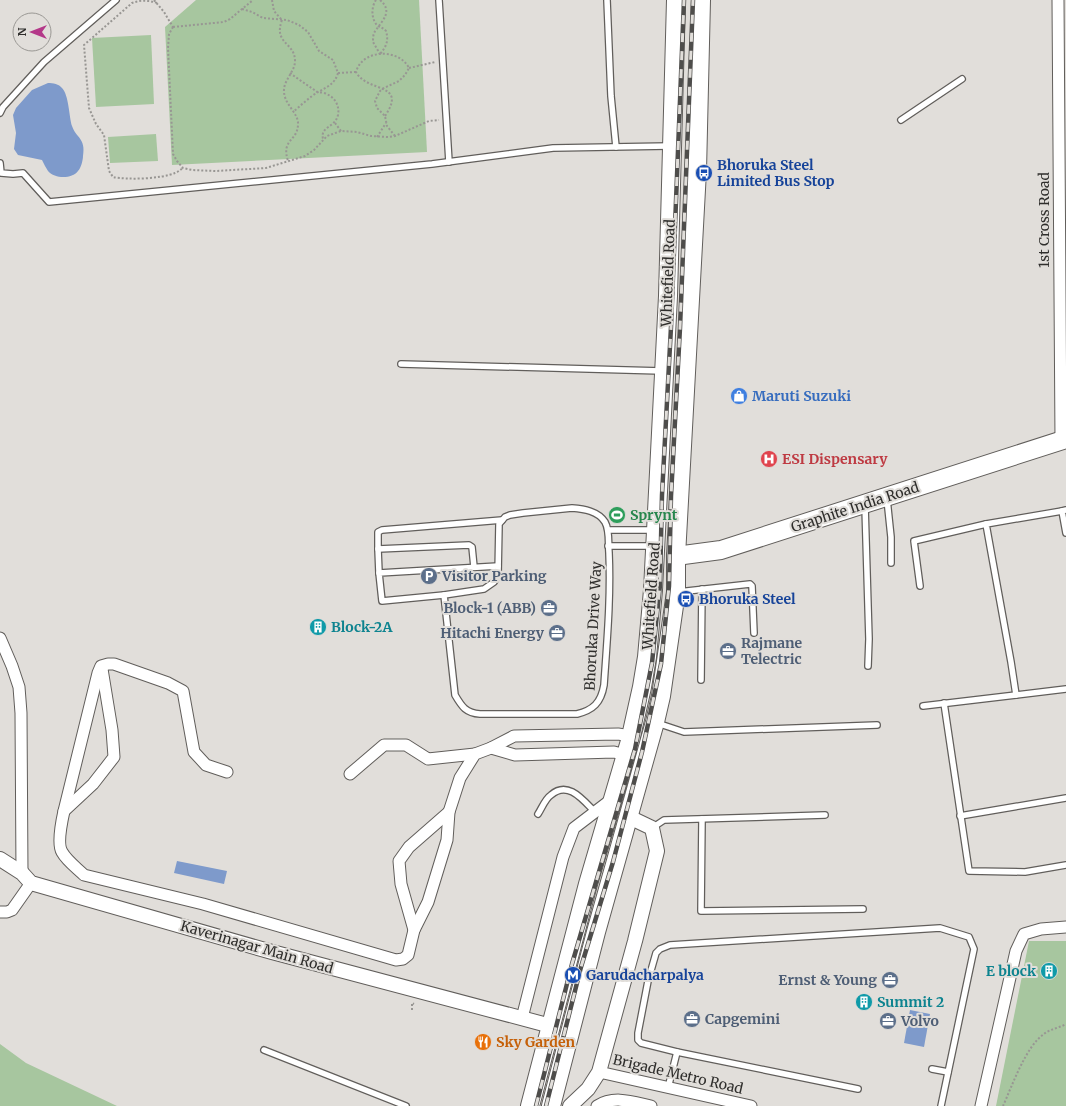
<svg xmlns="http://www.w3.org/2000/svg" width="1066" height="1106" viewBox="0 0 1066 1106" font-family="Merriweather,serif">
	<style>
		.green { fill: #a7c69f }
		.water { fill: #7e9acb }
		.lines { fill: none; stroke-linecap: round; stroke-linejoin: round }
		.service-casing { stroke: #615e5b; stroke-width: 8 }
		.minor-casing { stroke: #615e5b; stroke-width: 13 }
		.tertiary-casing { stroke: #615e5b; stroke-width: 16 }
		.primary-casing { stroke: #615e5b; stroke-width: 20 }
		.path { stroke: #989693; stroke-width: 2; stroke-dasharray: 2 2; stroke-linecap: butt }
		.service { stroke: #fff; stroke-width: 5.5 }
		.minor { stroke: #fff; stroke-width: 11 }
		.tertiary { stroke: #fff; stroke-width: 14 }
		.primary { stroke: #fff; stroke-width: 18 }
		.rail-casing { stroke: #4e4d4b; stroke-width: 4.5 }
		.rail { stroke: #e1deda; stroke-width: 3; stroke-dasharray: 9; stroke-linecap: butt }
		.labels { text-anchor: middle; stroke-width: 4; stroke-linejoin: round; paint-order: stroke }
		.transit-label { font-size: 14px; font-weight: bold; fill: #164399; stroke: #e1deda; text-anchor: start }
		.street-label { font-size: 14px; fill: #2f2e2c; stroke: #e1deda }
		.shop-label { font-size: 14px; font-weight: bold; fill: #366cbe; stroke: #e1deda; text-anchor: start }
		.health-label { font-size: 14px; font-weight: bold; fill: #be3a42; stroke: #e1deda; text-anchor: start }
		.leisure-label { font-size: 14px; font-weight: bold; fill: #27864d; stroke: #e1deda; text-anchor: start }
		.service-label { font-size: 14px; font-weight: bold; fill: #4e5e75; stroke: #e1deda; text-anchor: start }
		.culture-label { font-size: 14px; font-weight: bold; fill: #0d838f; stroke: #e1deda; text-anchor: start }
		.food-label { font-size: 14px; font-weight: bold; fill: #c56008; stroke: #e1deda; text-anchor: start }
	</style>
	<rect width="100%" height="100%" fill="#e1deda"/>
	<g class="green">
		<path d="M196 0H419L427 152 172 165 165 27Z"/>
		<path d="M151 35 154 104 96 107 92 38Z"/>
		<path d="M156 134 158 161 110 163 108 137Z"/>
		<path d="M1029 941H1066V1106H996Z"/>
		<path d="M0 1044 26 1063 117 1106H0Z"/>
	</g>
	<g class="water">
		<path d="M48 83C53 83 59 84 62 88 69 95 69 117 72 126 76 138 86 138 83 156 83 160 81 168 78 171 72 179 55 179 48 171 46 168 44 164 42 160L18 155 14 149 16 133 13 115 16 108 32 90Z"/>
		<path d="M177 861 227 871 224 884 174 873Z"/>
		<path d="M910 1010 930 1014 924 1047 904 1043Z"/>
	</g>
	<g class="lines">
		<g class="service-casing">
			<g id="service">
				<path d="M439 0 449 162"/>
				<path d="M607 0 611 96 616 147"/>
				<path d="M0 113 3 107 44 62 116 0"/>
				<path d="M901 120 962 79"/>
				<path d="M0 163 1 173 13 174 23 173 49 202 432 164 553 148 669 146"/>
				<path d="M401 364 662 371"/>
				<path d="M887 499 891 537V563"/>
				<path d="M865 506 869 639 868 666"/>
				<path d="M572 508C584 509 598 511 605 522 610 531 608 543 609 553 611 597 607 641 604 685 601 703 593 710 577 714H480C466 713 462 707 455 695L444 595 484 589 494 582 498 575 499 524 505 517 510 515 523 513Z"/>
				<path d="M1066 510 1062 511 1066 533"/>
				<path d="M1062 511 986 524 1011 662 1016 695 1066 689"/>
				<path d="M608 530H653"/>
				<path d="M608 546H652"/>
				<path d="M378 549 379 573"/>
				<path d="M474 567 472 547 469 545 378 549V532L382 530 502 520"/>
				<path d="M920 586 914 541 986 524"/>
				<path d="M678 592 750 584 752 586 754 633"/>
				<path d="M444 595 382 601 379 573 498 566"/>
				<path d="M701 680 702 589"/>
				<path d="M944 703 969 871 1025 872 1066 865"/>
				<path d="M923 706 1016 695"/>
				<path d="M657 723 684 732 877 725"/>
				<path d="M538 814C542 808 545 799 551 795 568 780 583 800 595 812"/>
				<path d="M960 816 1066 798"/>
				<path d="M702 819 701 911 863 909"/>
				<path d="M652 828 664 820 825 815"/>
				<path d="M264 1050 406 1106"/>
				<path d="M932 1069 948 1072"/>
				<path d="M668 1088 677 1052"/>
				<path d="M858 1089 677 1052 641 1043 638 1040V1033L648 981 656 953 660 949 670 945 940 928 969 937 974 949 941 1106"/>
			</g>
		</g>
		<g class="minor-casing">
			<g id="minor">
				<path d="M1058 0 1061 440"/>
				<path d="M0 638 12 666 19 687 21 713 22 873"/>
				<path d="M625 755 614 752 515 755 491 748 514 736 618 734 631 736"/>
				<path d="M227 772 206 765 194 752 183 691 168 683 114 664H108L101 666 98 673 64 811C62 820 57 844 62 852 67 861 77 868 84 875L203 904 396 960 403 959 408 955 414 930 428 902 447 840 449 812 460 778 475 754 491 748"/>
				<path d="M350 774 384 745H406L428 759 475 754"/>
				<path d="M64 811 93 784 114 757 112 730 102 669"/>
				<path d="M0 912H7L12 910 31 883"/>
				<path d="M414 930 401 884 399 861 409 847 449 812"/>
				<path d="M522 1018 563 857 574 828 612 799"/>
				<path d="M599 1072 751 1106"/>
				<path d="M597 1106C614 1095 633 1102 651 1106"/>
				<path d="M981 1106 1016 951 1024 934 1041 929 1066 927"/>
			</g>
		</g>
		<g class="tertiary-casing">
			<g id="tertiary">
				<path d="M0 859 22 873 31 883 272 952 551 1026"/>
				<path d="M570 1106 588 1089 599 1072 635 941 657 851 652 828 629 817"/>
			</g>
		</g>
		<g class="primary-casing">
			<g id="primary">
				<path d="M676 556 721 550 1066 439"/>
				<path d="M530 1106 588 884 630 741 642 687 647 657 653 590 668 296 676 0"/>
				<path d="M551 1106 596 932 655 722 661 696 676 592V556L697 171 701 0"/>
			</g>
		</g>
		<g class="path">
			<path d="M154 0 164 12 173 27"/>
			<path d="M272 0 274 11 281 19"/>
			<path d="M376 0C371 7 371 20 378 26 381 28 384 28 386 31 389 41 386 47 380 54"/>
			<path d="M380 0C393 11 383 20 376 30 373 33 373 38 373 42L380 54"/>
			<path d="M157 3C148 0 140 0 132 3L84 45 89 108 96 124 104 135 109 171 113 177C127 180 161 179 175 173 178 172 180 170 183 168"/>
			<path d="M242 9 252 12 263 18 287 20 299 25 308 32 319 51 333 60 338 73C335 84 327 87 318 92 311 96 300 106 293 112"/>
			<path d="M282 20C273 44 295 42 295 61 295 71 285 79 284 89 283 105 299 112 298 125 297 142 281 139 288 161"/>
			<path d="M173 27 169 34 168 48 173 154 177 161 183 168 192 170 216 171 266 168 305 156 314 150 327 136 341 131 357 132 371 136 388 137 395 136 429 121 439 120"/>
			<path d="M173 27 224 22 230 19 253 0"/>
			<path d="M409 68 435 62"/>
			<path d="M290 73C298 79 307 85 316 91 318 93 321 92 324 93 334 96 340 105 338 115 335 128 320 126 323 139"/>
			<path d="M338 73 356 72"/>
			<path d="M385 116C408 82 367 93 356 72 362 49 399 48 409 68"/>
			<path d="M335 123 341 131"/>
			<path d="M395 136 387 126 385 116 377 108 375 101 380 91 384 88 399 81 405 75 409 68"/>
			<path d="M377 137 386 123"/>
			<path d="M412 1010V1003L414 1004"/>
			<path d="M1003 1106C1012 1086 1026 1046 1044 1034 1050 1029 1059 1028 1066 1024"/>
		</g>
		<use href="#service" class="service"/>
		<use href="#minor" class="minor"/>
		<use href="#tertiary" class="tertiary"/>
		<use href="#primary" class="primary"/>
		<g class="rail-casing">
			<g id="rail">
				<path d="M536 1106 572 964 635 749 652 663 660 585 662 495 671 327 684 0"/>
				<path d="M546 1106 581 967 613 862 642 752 661 664 669 586 671 496 680 328 693 0"/>
			</g>
		</g>
		<use href="#rail" class="rail"/>
	</g>
	<defs>
		<g id="bus-disc" transform="scale(0.9)"><circle r="9.5" fill="#1a4fb4" stroke="#e1deda"/><path d="M-5-6H5V4H4V6H2V4H-2V6H-4V4H-5ZM-3.5-4V0h7V-4ZM-3.5 1.2v1.5H-2V1.2ZM2 1.2v1.5H3.5V1.2Z" fill="#fff"/></g>
		<g id="shop-disc" transform="scale(0.9)"><circle r="9.5" fill="#3f7fe0" stroke="#e1deda"/><path d="M-5-2.5h2.3a2.7 3.5 0 0 1 5.4 0H5L5.5 6h-11ZM-1.5-2.5h3a1.5 2.3 0 0 0-3 0Z" fill="#fff"/></g>
		<g id="hospital-disc" transform="scale(0.9)"><circle r="9.5" fill="#e0444e" stroke="#e1deda"/><path d="M-5-5h3v3.5h4V-5h3V5h-3V1.5h-4V5h-3Z" fill="#fff"/></g>
		<g id="stadium-disc" transform="scale(0.9)"><circle r="9.5" fill="#2e9e5b" stroke="#e1deda"/><path d="M0-5a6.5 5 0 1 0 0 10a6.5 5 0 1 0 0-10ZM-3.5-1.8h7v3.6h-7Z" fill="#fff"/></g>
		<g id="parking-disc" transform="scale(0.9)"><circle r="9.5" fill="#5c6f8a" stroke="#e1deda"/><path d="M-3.5-5.5H1a3.5 3.5 0 0 1 0 7H-1V5.5H-3.5ZM-1-3.4V-.6H.8a1.4 1.4 0 0 0 0-2.8Z" fill="#fff"/></g>
		<g id="office-disc" transform="scale(0.9)"><circle r="9.5" fill="#5c6f8a" stroke="#e1deda"/><path d="M-6-3h4V-5.5h4V-3h4V5H-6ZM-1-4.5V-3h2v-1.5ZM-6 0V1H6V0Z" fill="#fff"/></g>
		<g id="building-disc" transform="scale(0.9)"><circle r="9.5" fill="#0f9aa8" stroke="#e1deda"/><path d="M-4-6H4V6H1V3H-1V6H-4ZM-2.5-4.3h1.7v1.8h-1.7ZM.8-4.3h1.7v1.8H.8ZM-2.5-1h1.7V.8h-1.7ZM.8-1h1.7V.8H.8Z" fill="#fff"/></g>
		<g id="metro-disc" transform="scale(0.9)"><circle r="9.5" fill="#1a4fb4" stroke="#e1deda"/><path d="M-5.5 5V-5H-3L0 0L3-5H5.5V5H3V-.5L0 4L-3-.5V5Z" fill="#fff"/></g>
		<g id="restaurant-disc" transform="scale(0.9)"><circle r="9.5" fill="#e8710a" stroke="#e1deda"/><path d="M-5-6h1v4h1v-4h1v4h1v-4h1v5L-1.5 .5V6h-2V.5L-5-1ZM5-6V6H3V1.5H1.5Q1.5-4 5-6Z" fill="#fff"/></g>
	</defs>
	<g fill-rule="evenodd">
		<use href="#bus-disc" x="704" y="173"/>
		<use href="#shop-disc" x="739" y="396"/>
		<use href="#hospital-disc" x="769" y="459"/>
		<use href="#stadium-disc" x="617" y="515"/>
		<use href="#parking-disc" x="429" y="576"/>
		<use href="#bus-disc" x="686" y="599"/>
		<use href="#office-disc" x="549" y="608"/>
		<use href="#building-disc" x="318" y="627"/>
		<use href="#office-disc" x="557" y="633"/>
		<use href="#office-disc" x="728" y="651"/>
		<use href="#building-disc" x="1049" y="971"/>
		<use href="#metro-disc" x="573" y="975"/>
		<use href="#office-disc" x="890" y="980"/>
		<use href="#building-disc" x="864" y="1002"/>
		<use href="#office-disc" x="692" y="1019"/>
		<use href="#office-disc" x="888" y="1021"/>
		<use href="#restaurant-disc" x="483" y="1042"/>
	</g>
	<g class="labels">
		<g class="transit-label">
			<text x="717" y="170">Bhoruka Steel<tspan x="717" dy="16">Limited Bus Stop</tspan></text>
			<text x="699" y="604">Bhoruka Steel</text>
			<text x="586" y="980">Garudacharpalya</text>
		</g>
		<g class="street-label">
			<text transform="translate(1044 220) rotate(-90)" y="5">1st Cross Road</text>
			<text transform="translate(668 273) rotate(-88)" y="5">Whitefield Road</text>
			<text transform="translate(855 507) rotate(-18)" y="5">Graphite India Road</text>
			<text transform="translate(651 596) rotate(-86)" y="5">Whitefield Road</text>
			<text transform="translate(593 626) rotate(-87)" y="5">Bhoruka Drive Way</text>
			<text transform="translate(257 947) rotate(16)" y="5">Kaverinagar Main Road</text>
			<text transform="translate(678 1074) rotate(13)" y="5">Brigade Metro Road</text>
		</g>
		<g class="shop-label">
			<text x="752" y="401">Maruti Suzuki</text>
		</g>
		<g class="health-label">
			<text x="782" y="464">ESI Dispensary</text>
		</g>
		<g class="leisure-label">
			<text x="630" y="520">Sprynt</text>
		</g>
		<g class="service-label">
			<text x="442" y="581">Visitor Parking</text>
			<text x="536" y="613" text-anchor="end">Block-1 (ABB)</text>
			<text x="544" y="638" text-anchor="end">Hitachi Energy</text>
			<text x="741" y="648">Rajmane<tspan x="741" dy="16">Telectric</tspan></text>
			<text x="877" y="985" text-anchor="end">Ernst &amp; Young</text>
			<text x="705" y="1024">Capgemini</text>
			<text x="901" y="1026">Volvo</text>
		</g>
		<g class="culture-label">
			<text x="331" y="632">Block-2A</text>
			<text x="1036" y="976" text-anchor="end">E block</text>
			<text x="877" y="1007">Summit 2</text>
		</g>
		<g class="food-label">
			<text x="496" y="1047">Sky Garden</text>
		</g>
	</g>
	<g transform="translate(32 32) rotate(270)"><circle r="19" fill="#e1deda" stroke="#9a9894"/>
	<path d="M0-3L7 15L0 10L-7 15Z" fill="#b43889"/>
	<text y="-6" font-size="11" font-weight="bold" text-anchor="middle" fill="#2f2e2c">N</text>
	</g>
</svg>
